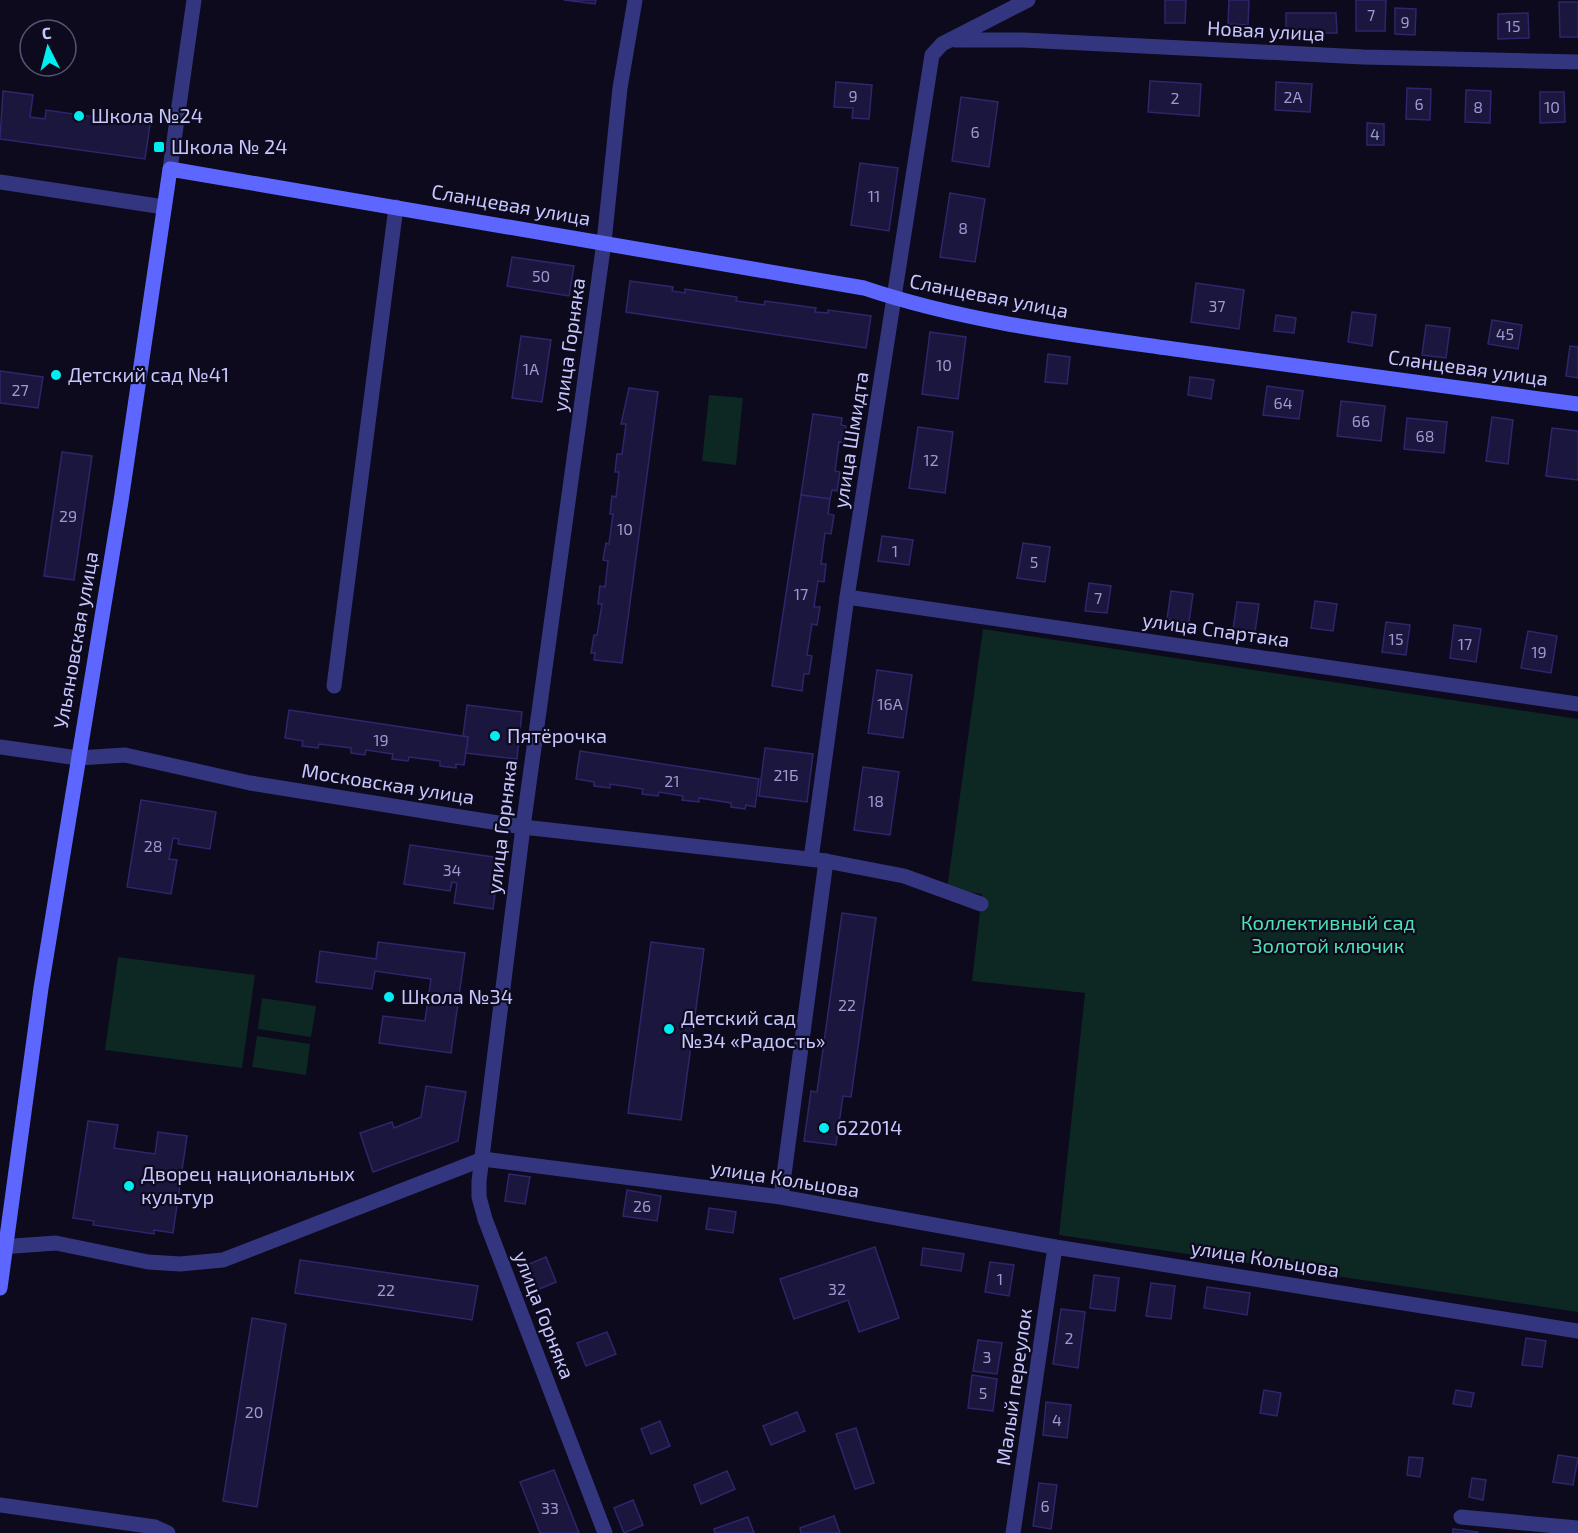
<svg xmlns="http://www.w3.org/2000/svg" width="1578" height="1533" viewBox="0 0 1578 1533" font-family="'Exo 2',sans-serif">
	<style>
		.green { fill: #0d2723 }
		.building { fill: #1a163e; stroke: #2e266b; stroke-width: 1.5 }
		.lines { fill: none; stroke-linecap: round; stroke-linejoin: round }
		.minor { stroke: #33367e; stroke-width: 15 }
		.secondary { stroke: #5d67ff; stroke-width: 15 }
		.poi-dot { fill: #00edf1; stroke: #0c0a1c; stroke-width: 2 }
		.labels { text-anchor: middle; stroke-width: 4.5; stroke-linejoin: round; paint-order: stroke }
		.number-label { font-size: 16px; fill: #9c9acf }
		.street-label { font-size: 20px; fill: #c7c6ff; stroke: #0c0a1c }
		.poi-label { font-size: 20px; fill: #c7c6ff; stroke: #0c0a1c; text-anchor: start }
		.park-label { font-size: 20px; fill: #4de3b1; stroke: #0c0a1c }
	</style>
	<rect width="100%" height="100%" fill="#0c0a1c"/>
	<g class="green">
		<path d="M709 395 743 398 736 465 702 461Z"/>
		<path d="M983 629 1578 719V1312L1059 1235 1085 993 972 981 982 894 947 889Z"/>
		<path d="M118 957 255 975 242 1068 105 1050Z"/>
		<path d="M262 998 316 1006 311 1037 258 1029Z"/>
		<path d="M257 1036 310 1044 306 1075 252 1067Z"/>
	</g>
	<g class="building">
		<path d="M564 0H596L595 4Z"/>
		<path d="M1165 0H1186L1185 23H1165Z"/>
		<path d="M1229 0H1249L1248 25 1228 24Z"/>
		<path d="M1356 0H1386L1385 31H1356Z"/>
		<path d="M1559 2H1578V37H1560Z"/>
		<path d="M1395 8 1416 9 1415 35 1395 34Z"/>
		<path d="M1286 13H1336L1337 33H1286Z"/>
		<path d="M1528 13 1529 38 1498 39V14Z"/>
		<path d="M1150 81 1201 84 1199 116 1148 112Z"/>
		<path d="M836 82 872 85 869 119 852 118 853 108 834 107Z"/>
		<path d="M1276 82 1312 84 1310 112 1275 110Z"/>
		<path d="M1407 88 1431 89 1430 120 1406 119Z"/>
		<path d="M1466 90 1491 91 1490 123 1465 122Z"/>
		<path d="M3 91 33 95 30 117 45 119 46 110 123 121 124 114 151 118 145 159 0 139Z"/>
		<path d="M1540 92H1564L1565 122 1540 123Z"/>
		<path d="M961 97 998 102 989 167 952 161Z"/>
		<path d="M1367 123 1384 124V145H1367Z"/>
		<path d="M860 163 898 168 889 231 851 225Z"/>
		<path d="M950 193 985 199 975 262 940 257Z"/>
		<path d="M512 257 574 266 569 296 507 286Z"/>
		<path d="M630 281 673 287 672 291 685 293V289L737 297 736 301 764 305 765 301 816 308 815 312 828 313V310L871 316 866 348 626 312Z"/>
		<path d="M1196 283 1244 290 1239 329 1191 322Z"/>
		<path d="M1352 312 1376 315 1372 346 1348 342Z"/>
		<path d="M1276 315 1296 318 1294 333 1274 331Z"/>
		<path d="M1492 320 1522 325 1518 349 1488 344Z"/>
		<path d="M1426 325 1450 328 1446 358 1422 355Z"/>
		<path d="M930 332 966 337 958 399 922 394Z"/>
		<path d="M521 336 551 340 542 402 512 398Z"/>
		<path d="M1570 346 1578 347V378L1566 376Z"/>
		<path d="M1048 354 1070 357 1067 384 1045 382Z"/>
		<path d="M0 371 43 377 38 408 0 403Z"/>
		<path d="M1190 377 1214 380 1211 399 1188 395Z"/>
		<path d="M1267 386 1303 391 1299 419 1263 415Z"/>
		<path d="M629 388 658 392 622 663 594 660 595 653H591L594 635H597L602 604H598L600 586 605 587 608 561 603 560 606 543 609 544 613 514H610L612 496 616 497 619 472H615L617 454H622L626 424H621Z"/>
		<path d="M1341 401 1385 406 1381 441 1337 436Z"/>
		<path d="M813 414 842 418 841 425 846 426 844 443 839 442 835 471 840 472 837 491 832 490 830 499 801 495Z"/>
		<path d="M1492 417 1513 420 1508 464 1486 461Z"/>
		<path d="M1407 418 1447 422 1444 453 1404 449Z"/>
		<path d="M918 427 953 432 945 493 909 488Z"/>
		<path d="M1552 428 1578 431V480L1546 476Z"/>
		<path d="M62 452 92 456 74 580 44 576Z"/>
		<path d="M801 495 830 499 828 514 834 515 831 534 825 533 821 564H826L824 582 818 581 814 607H820L817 625 812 624 807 655 812 656 809 674H804L802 691 772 686Z"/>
		<path d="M882 536 913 540 909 565 878 561Z"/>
		<path d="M1023 543 1050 547 1045 582 1017 578Z"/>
		<path d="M1089 583 1111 586 1107 613 1085 611Z"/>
		<path d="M1171 591 1193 594 1189 622 1167 619Z"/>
		<path d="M1315 601 1337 604 1333 631 1311 628Z"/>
		<path d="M1237 602 1259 604 1255 632 1233 629Z"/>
		<path d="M1386 622 1410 625 1406 655 1382 652Z"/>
		<path d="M1454 625 1481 629 1476 662 1450 658Z"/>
		<path d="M1528 631 1557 636 1551 673 1521 668Z"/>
		<path d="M877 670 912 675 903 738 868 733Z"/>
		<path d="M467 705 522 712 517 759 466 753 468 737 463 736Z"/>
		<path d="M289 710 468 737 464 765 456 764V768L440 766V761L409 757 408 761 392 759 393 754 366 750 365 755 351 753V748L319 744 318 748 302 746 303 741 285 738Z"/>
		<path d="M765 748 813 754 807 802 759 796Z"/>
		<path d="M580 751 759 779 755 807 746 805 745 809 731 807V803L699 798V802L682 800 683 796 659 792 658 796 642 794 643 789 610 784V788L594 786V782L576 779Z"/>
		<path d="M863 767 899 772 890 835 854 830Z"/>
		<path d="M141 800 216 812 210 849 178 844 179 839 173 838 169 859 177 860 171 894 127 887Z"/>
		<path d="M410 845 500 858 493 909 454 903 457 883 452 882 450 891 404 884Z"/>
		<path d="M842 913 876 918 851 1097 843 1096 836 1145 804 1141 811 1091 817 1092Z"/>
		<path d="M378 942 465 953 451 1053 379 1043 383 1016 425 1021 431 979 375 971 372 989 316 982 320 951 376 959Z"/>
		<path d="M651 942 704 949 681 1120 628 1113Z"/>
		<path d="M426 1086 466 1092 458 1141 373 1172 360 1133 392 1122 394 1128 421 1117Z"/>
		<path d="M88 1121 118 1125 114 1148 155 1154 158 1132 187 1136 173 1233 154 1230V1234L93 1225 94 1221 73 1218Z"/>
		<path d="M509 1174 530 1177 525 1204 505 1201Z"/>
		<path d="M627 1190 661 1196 657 1221 623 1216Z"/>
		<path d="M709 1208 736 1212 733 1233 706 1229Z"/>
		<path d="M875 1247 899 1318 859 1332 848 1300 794 1319 780 1279Z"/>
		<path d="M923 1248 964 1254 961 1271 921 1265Z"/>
		<path d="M546 1257 556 1282 537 1290 527 1265Z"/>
		<path d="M300 1260 478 1286 472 1320 295 1293Z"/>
		<path d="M990 1262 1014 1265 1009 1296 985 1292Z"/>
		<path d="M1094 1275 1119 1278 1115 1311 1090 1308Z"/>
		<path d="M1151 1283 1175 1286 1171 1319 1146 1316Z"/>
		<path d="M1207 1287 1250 1293 1247 1315 1204 1308Z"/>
		<path d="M1061 1309 1085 1312 1078 1368 1053 1364Z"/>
		<path d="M252 1318 286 1324 257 1507 223 1501Z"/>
		<path d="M607 1332 616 1354 586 1366 577 1343Z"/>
		<path d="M1526 1338 1546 1341 1542 1367 1522 1365Z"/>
		<path d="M978 1340 1002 1343 997 1374 973 1371Z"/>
		<path d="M972 1375 997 1379 993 1411 968 1408Z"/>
		<path d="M1264 1390 1281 1393 1277 1416 1260 1413Z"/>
		<path d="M1456 1390 1474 1393 1471 1407 1453 1404Z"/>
		<path d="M1046 1402 1071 1405 1067 1438 1043 1435Z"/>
		<path d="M797 1412 805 1431 771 1445 763 1426Z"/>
		<path d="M660 1421 670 1446 651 1454 641 1429Z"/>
		<path d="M856 1428 874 1483 855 1489 836 1434Z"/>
		<path d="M1558 1455 1578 1458 1573 1485 1553 1482Z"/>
		<path d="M1409 1457 1423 1458 1420 1477 1407 1475Z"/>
		<path d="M554 1470 579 1533H540L520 1482Z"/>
		<path d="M727 1471 735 1489 701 1504 694 1485Z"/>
		<path d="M1472 1478 1486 1480 1483 1500 1469 1497Z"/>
		<path d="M1039 1483 1057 1485 1051 1529 1033 1526Z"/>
		<path d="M633 1500 643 1525 624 1533 614 1508Z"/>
		<path d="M834 1516 840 1533H801L800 1528Z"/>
		<path d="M748 1517 754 1533H715L714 1529Z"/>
		<path d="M1453 1529 1478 1532 1477 1533H1453Z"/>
	</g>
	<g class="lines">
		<g class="minor">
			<path d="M955 40H1023L1363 57 1578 62"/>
			<path d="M170 169 194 0"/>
			<path d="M0 182 164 207"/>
			<path d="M847 597 1578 704"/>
			<path d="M334 686 396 207"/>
			<path d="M0 747 78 758 125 755 250 783 523 827 826 861 904 876 981 904"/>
			<path d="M811 859 847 597 932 55 942 44 1028 0"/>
			<path d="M781 1197 826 861"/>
			<path d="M0 1247 56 1243 148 1262 180 1264 223 1260 483 1159 781 1197 1055 1247 1578 1331"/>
			<path d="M0 1505 155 1527 168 1533"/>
			<path d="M1461 1517 1578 1528"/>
			<path d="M605 1533 485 1219 479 1197V1181L523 827 604 242 620 88 635 0"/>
			<path d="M1013 1533 1055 1247"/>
		</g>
		<path class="secondary" d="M0 1288 41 988 121 501 170 169 864 288C971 324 1084 336 1195 352 1322 369 1450 387 1578 404"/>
	</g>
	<g class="poi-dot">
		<circle cx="79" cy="116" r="6"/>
		<rect x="153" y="141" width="12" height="12" rx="3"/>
		<circle cx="56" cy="375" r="6"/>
		<circle cx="495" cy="736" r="6"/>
		<circle cx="389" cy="997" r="6"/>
		<circle cx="669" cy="1029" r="6"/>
		<circle cx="824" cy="1128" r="6"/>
		<circle cx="129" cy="1186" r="6"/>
	</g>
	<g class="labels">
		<g class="number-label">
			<text x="1371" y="21">7</text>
			<text x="1405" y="28">9</text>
			<text x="1513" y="32">15</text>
			<text x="853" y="102">9</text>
			<text x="1293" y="103">2А</text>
			<text x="1175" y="104">2</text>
			<text x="1419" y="110">6</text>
			<text x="1478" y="113">8</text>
			<text x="1552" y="113">10</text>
			<text x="975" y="138">6</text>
			<text x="1375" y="140">4</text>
			<text x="874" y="202">11</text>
			<text x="963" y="234">8</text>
			<text x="541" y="282">50</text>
			<text x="1217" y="312">37</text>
			<text x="1505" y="340">45</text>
			<text x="944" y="371">10</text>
			<text x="531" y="375">1А</text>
			<text x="20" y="396">27</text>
			<text x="1283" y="409">64</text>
			<text x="1361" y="427">66</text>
			<text x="1425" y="442">68</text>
			<text x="931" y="466">12</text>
			<text x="68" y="522">29</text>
			<text x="625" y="535">10</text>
			<text x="895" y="557">1</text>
			<text x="1034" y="568">5</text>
			<text x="801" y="600">17</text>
			<text x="1098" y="604">7</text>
			<text x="1396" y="645">15</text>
			<text x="1465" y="650">17</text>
			<text x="1539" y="658">19</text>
			<text x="890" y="710">16А</text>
			<text x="381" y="746">19</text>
			<text x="786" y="781">21Б</text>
			<text x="672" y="787">21</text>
			<text x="876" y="807">18</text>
			<text x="153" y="852">28</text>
			<text x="452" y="876">34</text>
			<text x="847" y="1011">22</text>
			<text x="642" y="1212">26</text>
			<text x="1000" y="1285">1</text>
			<text x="837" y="1295">32</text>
			<text x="386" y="1296">22</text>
			<text x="1069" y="1344">2</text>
			<text x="987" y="1363">3</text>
			<text x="983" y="1399">5</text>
			<text x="254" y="1418">20</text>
			<text x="1057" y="1426">4</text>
			<text x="1045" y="1512">6</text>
			<text x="550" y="1514">33</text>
		</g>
		<g class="street-label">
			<text transform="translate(1266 31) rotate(3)" y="7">Новая улица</text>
			<text transform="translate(511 205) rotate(10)" y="7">Сланцевая улица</text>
			<text transform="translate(989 296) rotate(11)" y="7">Сланцевая улица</text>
			<text transform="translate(569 345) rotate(-82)" y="7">улица Горняка</text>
			<text transform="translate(1468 368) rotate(8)" y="7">Сланцевая улица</text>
			<text transform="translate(851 440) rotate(-81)" y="7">улица Шмидта</text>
			<text transform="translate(1216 630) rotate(8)" y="7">улица Спартака</text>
			<text transform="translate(76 640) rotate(-80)" y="7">Ульяновская улица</text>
			<text transform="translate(388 784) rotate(9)" y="7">Московская улица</text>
			<text transform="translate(502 827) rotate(-83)" y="7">улица Горняка</text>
			<text transform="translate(785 1179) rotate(9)" y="7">улица Кольцова</text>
			<text transform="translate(1265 1259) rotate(9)" y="7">улица Кольцова</text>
			<text transform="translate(544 1315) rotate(69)" y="7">улица Горняка</text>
			<text transform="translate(1014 1387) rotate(-82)" y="7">Малый переулок</text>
		</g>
		<g class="poi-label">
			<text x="91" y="123">Школа №24</text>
			<text x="171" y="154">Школа № 24</text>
			<text x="68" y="382">Детский сад №41</text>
			<text x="507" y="743">Пятёрочка</text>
			<text x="401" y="1004">Школа №34</text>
			<text x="681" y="1025">Детский сад<tspan x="681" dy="23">№34 «Радость»</tspan></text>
			<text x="836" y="1135">622014</text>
			<text x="141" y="1181">Дворец национальных<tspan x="141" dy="23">культур</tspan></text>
		</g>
		<g class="park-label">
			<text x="1328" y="930">Коллективный сад<tspan x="1328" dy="23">Золотой ключик</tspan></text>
		</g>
	</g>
	<g transform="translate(48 48) rotate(354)"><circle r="28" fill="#0c0a1c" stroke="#575577" stroke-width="1.5"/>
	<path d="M0-4.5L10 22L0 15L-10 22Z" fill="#00edf1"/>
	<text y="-9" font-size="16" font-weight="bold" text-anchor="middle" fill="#c7c6ff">С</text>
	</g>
</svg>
